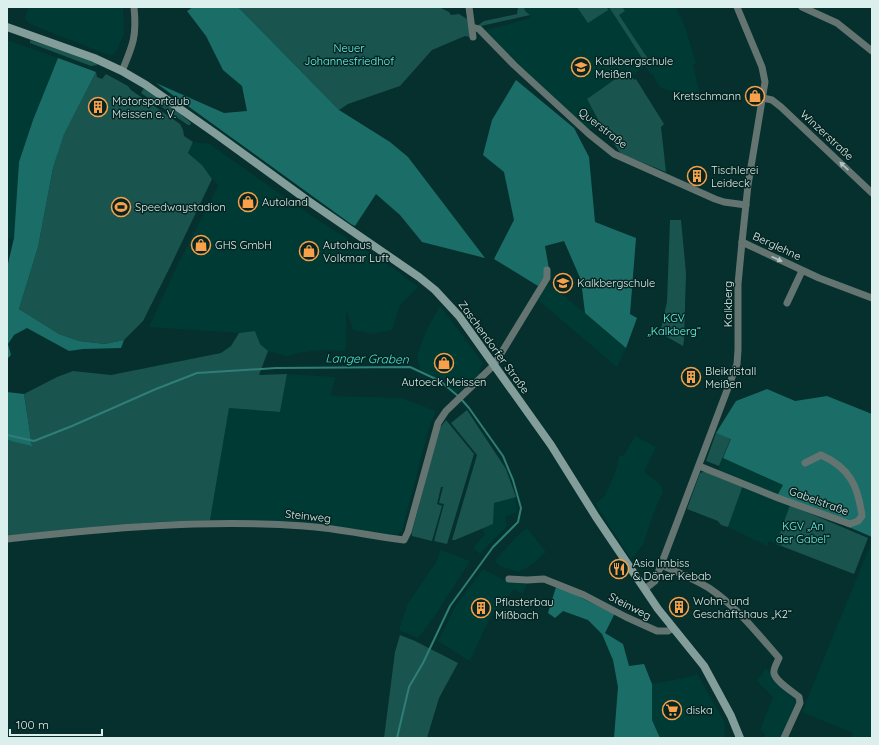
<svg xmlns="http://www.w3.org/2000/svg" width="879" height="745" viewBox="0 0 879 745" font-family="Quicksand,sans-serif">
	<style>
		.built { fill: #003a35 }
		.green { fill: #1a544f }
		.forest { fill: #1b6e68 }
		.lines { fill: none; stroke-linecap: round; stroke-linejoin: round }
		.stream { stroke: #2f7e77; stroke-width: 2 }
		.street { stroke: #637471; stroke-width: 7 }
		.secondary { stroke: #839e9a; stroke-width: 8 }
		.oneway { fill: #b1c5c2 }
		.labels { text-anchor: middle; stroke-width: 3; stroke-linejoin: round; paint-order: stroke }
		.park-label { font-size: 11px; fill: #67f9ec; stroke: #062522 }
		.poi-label { font-size: 11px; fill: #dbf0ed; stroke: #062522; text-anchor: start }
		.street-label { font-size: 11px; fill: #dbf0ed; stroke: #062522 }
		.water-label { font-size: 12px; font-style: italic; fill: #4ee5d8; stroke: #062522 }
	</style>
	<rect width="100%" height="100%" fill="#05302d"/>
	<g class="built">
		<path d="M28 7H123L124 33 117 50 112 55 106 54 30 24 25 19Z"/>
		<path d="M524 7H676L685 27 696 63 693 64 700 96 679 100 677 90 670 91 663 89 659 86 652 74H650L645 66 632 76 628 70 587 99 601 125 589 129 568 112 486 34V30L531 18 530 15 525 11Z"/>
		<path d="M7 40 58 58 33 120 19 162 14 238H7Z"/>
		<path d="M194 142 210 144 304 211 393 268 418 287 400 305 392 330 372 334 353 330 347 312 346 311V341L345 351 321 350 298 353 286 356 268 351 260 344 255 331 239 333 149 327 177 266 218 186 202 165 188 152Z"/>
		<path d="M548 284 585 313 626 348 617 367 538 300Z"/>
		<path d="M440 306 483 363 479 369 480 375 456 394 440 381 421 371 418 362 417 355 427 329Z"/>
		<path d="M287 374 335 377 331 396 402 398 436 411 428 431 402 531 397 535 305 522 210 520 229 407 280 412Z"/>
		<path d="M635 436 656 447 644 472 660 484 663 491 654 512 643 545 631 559 595 503 604 497 616 471 619 456 624 455Z"/>
		<path d="M723 458 783 485 777 496 790 505 776 544 769 541 767 546 728 527 743 485 716 475Z"/>
		<path d="M515 497 517 512 505 517 507 524 505 528 480 554 473 548 485 534 482 529 493 524 494 503Z"/>
		<path d="M527 528 546 552 533 564 519 572 500 566 495 561 516 537Z"/>
		<path d="M872 541V738H851L853 733 802 712Z"/>
		<path d="M441 550 470 561 436 614 418 638 399 630 408 603 435 564Z"/>
		<path d="M483 569 508 582 527 584 523 594 514 590 495 611 485 628 470 661 438 641 456 605Z"/>
		<path d="M766 668 781 686 797 698 798 704 782 738H764L765 734 760 730 773 697 757 681Z"/>
		<path d="M697 674 724 721 725 729 724 738H660L652 720V684L688 677Z"/>
	</g>
	<g class="green">
		<path d="M238 7H439L449 12 451 15 459 14 467 19 470 37 465 36 432 50 400 86 348 104 339 110Z"/>
		<path d="M518 7H524L525 11 530 15 481 26H477L484 21 517 14Z"/>
		<path d="M577 7H607L608 10 588 23Z"/>
		<path d="M609 7H622L625 11 619 15 650 62 646 64Z"/>
		<path d="M30 40 80 56 97 63V65L91 66 30 43Z"/>
		<path d="M628 70 634 80 636 79 664 124 661 127 666 172 621 154 601 125 587 99Z"/>
		<path d="M96 72 97 77 102 79 106 74 128 86 131 90 180 124 183 130 184 136 193 142 188 153 202 165 212 179 171 265 143 321 124 340 105 344 79 341 59 334 19 309 38 247 53 168 64 133Z"/>
		<path d="M144 88 170 105 191 123 190 125H188L141 93Z"/>
		<path d="M670 220H681L686 273 684 340 683 346 660 333 667 302Z"/>
		<path d="M255 331 260 344 268 351 259 375 287 374 280 412 229 408 210 520 155 522 7 537V440L32 445 24 394 57 377 73 371 111 375 221 353 231 346 239 333Z"/>
		<path d="M467 410 506 469 516 497 494 503 493 524 455 540H452L477 455 451 423Z"/>
		<path d="M446 420 474 454 447 544 434 541 444 504 439 503 443 487H441L437 504 442 506 432 541 412 536V532L439 429Z"/>
		<path d="M716 433 731 438 719 466 706 461Z"/>
		<path d="M707 471 743 485 728 527 721 525 718 521 687 509 700 473Z"/>
		<path d="M790 505 868 538 854 574 776 544Z"/>
		<path d="M400 635 415 641 458 663 439 698 427 738H384L395 652Z"/>
	</g>
	<g class="forest">
		<path d="M193 7H238L339 110 390 142 408 157 485 258 422 242 400 215 376 194 355 226 351 224 156 83 224 113 247 111 242 86 223 70 206 36 187 11Z"/>
		<path d="M58 58 96 72 64 134 53 168 38 247 19 309 59 334 79 341 105 344 124 340 121 348 83 349 69 351 27 328 14 335 8 344 11 355 7 359V268L14 238 19 162 33 120Z"/>
		<path d="M516 80 574 128 589 157 595 222 636 238 630 314 637 318 626 348 585 313 581 280 564 241 545 246 549 269 538 286 494 259 514 220 504 172 483 155 492 120Z"/>
		<path d="M767 389 795 401 827 396 872 414V537L777 496 783 485 723 458 731 439 716 433 736 401Z"/>
		<path d="M7 392 24 394 32 446 7 440Z"/>
		<path d="M556 587C576 593 594 606 615 613L605 633 623 644 629 666 644 664 652 684V720L660 738H614L618 687 613 660 602 634 588 620 563 611 555 618 548 613Z"/>
	</g>
	<g class="lines">
		<g class="stream">
			<path d="M7 435 34 441 72 426 156 389 197 373 276 368 410 367 440 381 458 396"/>
			<path d="M397 738 409 687 423 663 450 606 493 547 518 522 521 508 513 480 503 456 469 408 461 399"/>
		</g>
		<g class="street">
			<path d="M469 7 473 37"/>
			<path d="M802 7 837 23 872 51"/>
			<path d="M472 27 479 29 514 65 589 134 614 154 715 199 724 202 746 205"/>
			<path d="M122 71C133 45 137 36 134 7"/>
			<path d="M763 98 772 100 781 107 872 193"/>
			<path d="M742 242 819 278 872 298"/>
			<path d="M787 303 802 271"/>
			<path d="M699 466 778 498 850 524 858 521 862 516C858 486 850 468 821 455L805 463"/>
			<path d="M7 539C106 528 205 519 304 526 337 528 371 536 404 540L408 532 438 423 446 411 494 365 547 278V270"/>
			<path d="M661 565C678 572 694 579 709 588 736 606 758 634 779 658 777 663 773 669 774 673 775 681 793 692 799 697L800 703 784 738"/>
			<path d="M509 579 527 580 544 579 584 595 626 617 657 631H668L673 628"/>
			<path d="M645 589 655 581 661 565 737 364 738 350V284L742 242 748 185 765 82 762 67 737 7"/>
		</g>
		<path class="secondary" d="M7 27 94 58 122 71 146 85 216 134 307 200 419 277 435 290 459 316 551 445 596 517 658 609 704 666 731 716 740 738"/>
	</g>
	<defs><path id="oneway-solid" d="M-6-.8H1V-3.2L6.5 0L1 3.2V.8H-6Z"/></defs>
	<g class="oneway">
		<use href="#oneway-solid" transform="translate(844 166) rotate(-137)"/>
		<use href="#oneway-solid" transform="translate(777 259) rotate(25)"/>
	</g>
	<defs>
		<g id="school-ring" transform="scale(1)"><circle r="9.5" fill="#062522" stroke="#f8a14a" stroke-width="1.5"/><path d="M0-5L7-2L0 1L-7-2ZM-4 1L0 2.5L4 1V4Q0 6-4 4Z" fill="#f8a14a"/></g>
		<g id="shop-ring" transform="scale(1)"><circle r="9.5" fill="#062522" stroke="#f8a14a" stroke-width="1.5"/><path d="M-5-2.5h2.3a2.7 3.5 0 0 1 5.4 0H5L5.5 6h-11ZM-1.5-2.5h3a1.5 2.3 0 0 0-3 0Z" fill="#f8a14a"/></g>
		<g id="building-ring" transform="scale(1)"><circle r="9.5" fill="#062522" stroke="#f8a14a" stroke-width="1.5"/><path d="M-4-6H4V6H1V3H-1V6H-4ZM-2.5-4.3h1.7v1.8h-1.7ZM.8-4.3h1.7v1.8H.8ZM-2.5-1h1.7V.8h-1.7ZM.8-1h1.7V.8H.8Z" fill="#f8a14a"/></g>
		<g id="stadium-ring" transform="scale(1)"><circle r="9.5" fill="#062522" stroke="#f8a14a" stroke-width="1.5"/><path d="M0-5a6.5 5 0 1 0 0 10a6.5 5 0 1 0 0-10ZM-3.5-1.8h7v3.6h-7Z" fill="#f8a14a"/></g>
		<g id="restaurant-ring" transform="scale(1)"><circle r="9.5" fill="#062522" stroke="#f8a14a" stroke-width="1.5"/><path d="M-5-6h1v4h1v-4h1v4h1v-4h1v5L-1.5 .5V6h-2V.5L-5-1ZM5-6V6H3V1.5H1.5Q1.5-4 5-6Z" fill="#f8a14a"/></g>
		<g id="supermarket-ring" transform="scale(1)"><circle r="9.5" fill="#062522" stroke="#f8a14a" stroke-width="1.5"/><path d="M-6-5.5h2.5l.6 2H6L4.5 2H-2.5L-4.4-4H-6ZM-1.5 3.2a1.3 1.3 0 1 0 .1 0ZM3 3.2a1.3 1.3 0 1 0 .1 0Z" fill="#f8a14a"/></g>
	</defs>
	<g fill-rule="evenodd">
		<use href="#school-ring" x="581" y="67"/>
		<use href="#shop-ring" x="755" y="96"/>
		<use href="#building-ring" x="98" y="107"/>
		<use href="#building-ring" x="697" y="176"/>
		<use href="#shop-ring" x="248" y="202"/>
		<use href="#stadium-ring" x="121" y="207"/>
		<use href="#shop-ring" x="201" y="245"/>
		<use href="#shop-ring" x="309" y="251"/>
		<use href="#school-ring" x="563" y="283"/>
		<use href="#shop-ring" x="444" y="363"/>
		<use href="#building-ring" x="691" y="377"/>
		<use href="#restaurant-ring" x="619" y="569"/>
		<use href="#building-ring" x="679" y="607"/>
		<use href="#building-ring" x="481" y="608"/>
		<use href="#supermarket-ring" x="672" y="710"/>
	</g>
	<g class="labels">
		<g class="park-label">
			<text x="349" y="52">Neuer<tspan x="349" dy="13">Johannesfriedhof</tspan></text>
			<text x="674" y="322">KGV<tspan x="674" dy="13">„Kalkberg“</tspan></text>
			<text x="803" y="530">KGV „An<tspan x="803" dy="13">der Gabel“</tspan></text>
		</g>
		<g class="poi-label">
			<text x="595" y="65">Kalkbergschule<tspan x="595" dy="13">Meißen</tspan></text>
			<text x="741" y="100" text-anchor="end">Kretschmann</text>
			<text x="112" y="105">Motorsportclub<tspan x="112" dy="13">Meissen e. V.</tspan></text>
			<text x="711" y="174">Tischlerei<tspan x="711" dy="13">Leideck</tspan></text>
			<text x="262" y="206">Autoland</text>
			<text x="135" y="211">Speedwaystadion</text>
			<text x="215" y="249">GHS GmbH</text>
			<text x="323" y="249">Autohaus<tspan x="323" dy="13">Volkmar Luft</tspan></text>
			<text x="577" y="287">Kalkbergschule</text>
			<text x="705" y="375">Bleikristall<tspan x="705" dy="13">Meißen</tspan></text>
			<text x="444" y="386" text-anchor="middle">Autoeck Meissen</text>
			<text x="633" y="567">Asia Imbiss<tspan x="633" dy="13">&amp; Döner Kebab</tspan></text>
			<text x="693" y="605">Wohn- und<tspan x="693" dy="13">Geschäftshaus „K2“</tspan></text>
			<text x="495" y="606">Pflasterbau<tspan x="495" dy="13">Mißbach</tspan></text>
			<text x="686" y="714">diska</text>
		</g>
		<g class="street-label">
			<text transform="translate(603 128) rotate(38)" y="4">Querstraße</text>
			<text transform="translate(827 135) rotate(43)" y="4">Winzerstraße</text>
			<text transform="translate(777 246) rotate(25)" y="4">Berglehne</text>
			<text transform="translate(728 304) rotate(-90)" y="4">Kalkberg</text>
			<text transform="translate(494 347) rotate(54)" y="4">Zaschendorfer Straße</text>
			<text transform="translate(819 501) rotate(20)" y="4">Gabelstraße</text>
			<text transform="translate(308 516) rotate(6)" y="4">Steinweg</text>
			<text transform="translate(630 606) rotate(27)" y="4">Steinweg</text>
		</g>
		<g class="water-label">
			<text transform="translate(367 359) rotate(1)" y="4">Langer Graben</text>
		</g>
	</g>
	<rect width="879" height="745" fill="none" stroke="#dbf0ed" stroke-width="16"/>
	<path d="M10 729v6h92v-6" fill="none" stroke="#dbf0ed" stroke-width="2"/>
	<text x="16" y="729" font-size="12" fill="#dbf0ed" stroke="#062522" stroke-width="3" paint-order="stroke">100 m</text>
</svg>
